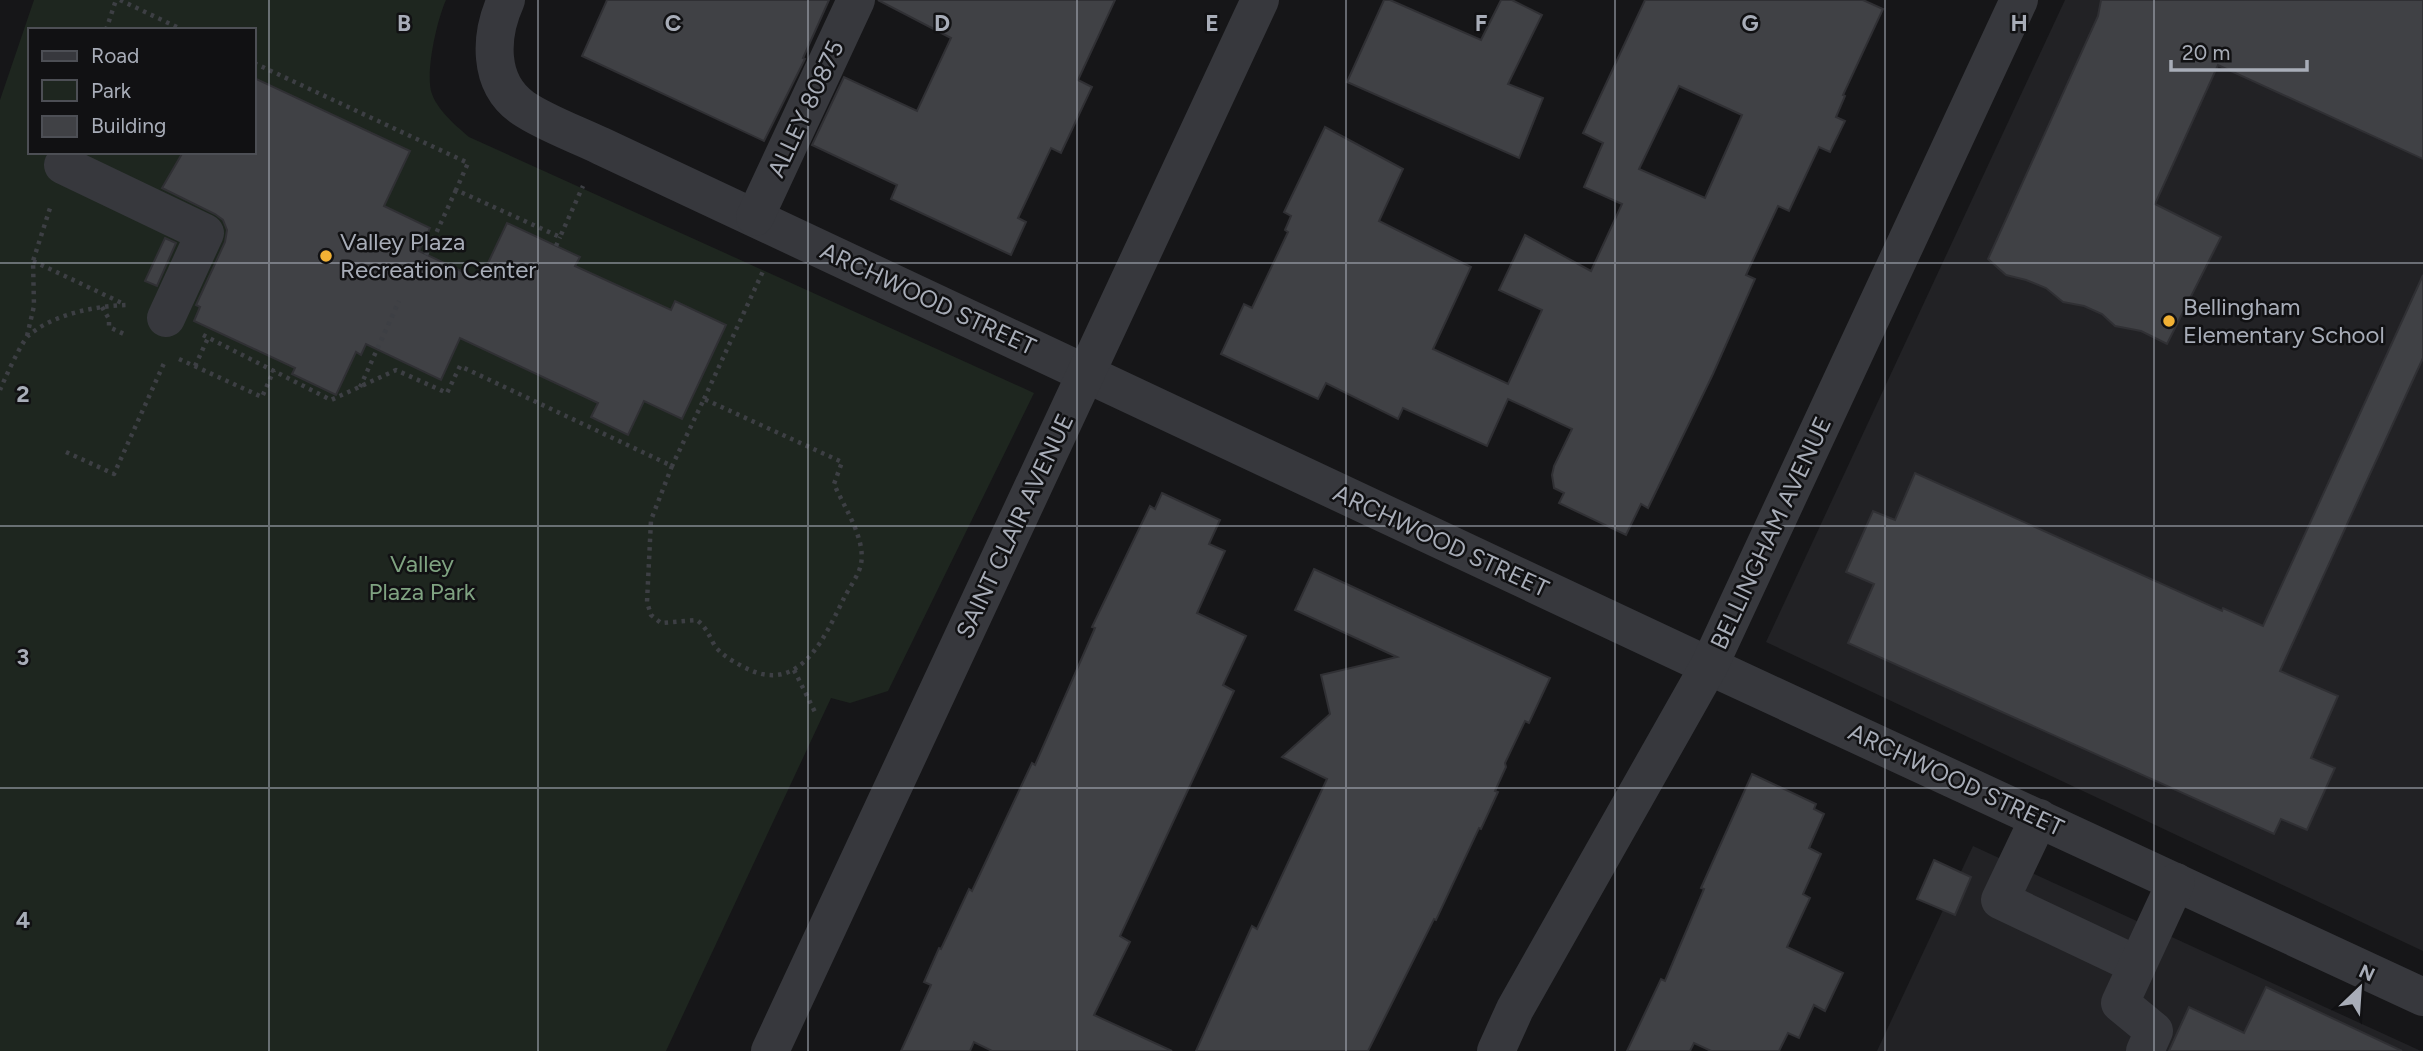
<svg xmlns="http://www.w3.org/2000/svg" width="2423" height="1051" viewBox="0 0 2423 1051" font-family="Figtree,sans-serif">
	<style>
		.built { fill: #222225 }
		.green { fill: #1e261f; fill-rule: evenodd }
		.building { fill: #404145; stroke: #303034; stroke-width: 2; fill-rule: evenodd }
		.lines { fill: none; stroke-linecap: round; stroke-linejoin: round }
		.path { stroke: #3d3f44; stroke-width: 4.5; stroke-dasharray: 3.5 5; stroke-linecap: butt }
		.minor { stroke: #37383d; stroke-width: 38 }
		.grid { fill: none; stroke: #a8adb8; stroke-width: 2; stroke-opacity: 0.55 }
		.poi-dot { fill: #f2b134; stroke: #111113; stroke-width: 2.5 }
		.labels { text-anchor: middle; stroke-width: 5; stroke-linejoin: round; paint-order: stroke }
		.street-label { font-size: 24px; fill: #a8adb8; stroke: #111113 }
		.poi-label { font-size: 24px; fill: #a8adb8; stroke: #111113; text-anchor: start }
		.park-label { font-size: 24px; fill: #7fa381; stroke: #111113 }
		.grid-label { font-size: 23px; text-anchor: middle; font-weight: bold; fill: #a8adb8; stroke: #111113; stroke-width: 5; stroke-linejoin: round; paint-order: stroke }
	</style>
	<rect width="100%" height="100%" fill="#161618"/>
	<g class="built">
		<path d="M2065 0H2423V951L1766 642Z"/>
		<path d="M1973 846 2421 1051H1877Z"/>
	</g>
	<path class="green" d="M34 0H446C437 20 426 69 431 91 436 109 455 125 469 137L1034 393 888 691 850 703 831 698 666 1051H0V100ZM30 30H254V152H30Z"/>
	<g class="building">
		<path d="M607 0H829L803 58 805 59 764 141 582 56Z"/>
		<path d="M878 0H1115L1078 80 1092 87 1061 153 1051 148 1018 218 1026 222 1011 255 891 199 897 185 812 145 844 77 917 111 951 38Z"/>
		<path d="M1384 0H1390L1481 40 1501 0H1512L1542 15 1508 84 1543 98 1519 158 1347 82Z"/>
		<path d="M1645 0H1863L1883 9 1843 95 1845 96 1836 117 1845 121 1830 152 1819 147 1789 211 1778 206 1746 275 1755 279 1713 374 1648 508 1641 504 1626 535 1559 503 1564 493 1554 488 1552 475 1554 466 1572 429 1508 399 1487 446 1403 408 1398 419 1326 383 1318 399 1221 354 1244 304 1252 308 1288 232 1285 230 1291 216 1284 212 1325 127 1403 169 1379 221 1471 267 1433 349 1508 384 1542 310 1499 290 1525 235 1591 271 1622 204 1584 187 1603 143 1583 133ZM1679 86 1742 115 1705 198 1639 169Z"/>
		<path d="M2101 0H2423V159L2218 65 2155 204 2221 237 2167 344 2141 331 2115 326 2102 314 2084 306 2063 302 2046 288 2026 280 2006 275 1988 259 2098 16Z"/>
		<path d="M254 78 410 151 384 206 430 228 419 251 480 280 507 223 580 257 575 266 671 310 675 301 726 325 682 419 644 401 628 435 591 417 598 403 460 338 441 380 366 344 361 355 356 352 336 395 292 374 295 368 194 321 200 307 196 305 225 242 227 230 223 220 215 214 162 188 183 152H254Z"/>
		<path d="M165 238 176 243 157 286 145 281Z"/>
		<path d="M2423 275V358L2280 671 2338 696 2311 758 2335 768 2307 830 2281 819 2274 834 1848 643 1874 584 1846 572 1873 511 1895 520 1915 473 2222 611 2223 608 2263 626Z"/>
		<path d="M1162 493 1220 520 1209 544 1225 551 1197 613 1246 636 1223 685 1234 691 1120 936 1130 942 1094 1015 1172 1051H992L974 1042 970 1051H901L931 985 924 982 939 948 941 949 969 889 972 891 1032 763 1035 765 1095 628 1092 627 1150 506 1155 509Z"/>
		<path d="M1314 569 1550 678 1529 723 1525 721 1505 763 1506 767 1495 791 1498 792 1481 829 1479 828 1436 920 1434 919 1368 1051H1196L1252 926 1257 929 1327 779 1282 757 1330 714 1321 675 1397 657 1295 610Z"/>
		<path d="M1752 774 1816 804 1814 809 1824 814 1809 848 1821 854 1803 894 1810 898 1787 947 1843 973 1825 1011 1814 1005 1799 1038 1788 1033 1779 1051H1711L1694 1043 1690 1051H1627L1661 979 1665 981 1704 889 1701 888Z"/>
		<path d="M1934 860 1971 877 1955 915 1917 899Z"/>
		<path d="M2266 987 2402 1051H2169L2189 1007 2244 1033Z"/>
	</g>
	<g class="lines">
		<g class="path">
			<path d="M120 0 183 30"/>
			<path d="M106 30 116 0"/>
			<path d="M254 63 468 163 456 190 560 237 583 186"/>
			<path d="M556 246 560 237"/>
			<path d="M426 255 456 190"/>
			<path d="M33 261 124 304"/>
			<path d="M102 307 109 319V327L126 335"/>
			<path d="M203 335 331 400 396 370 447 393 460 366 672 466 651 520 647 602 651 615 661 623 697 620C707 628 709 636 715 646 722 656 739 665 750 670 802 693 826 634 844 598 849 588 859 575 861 564 866 539 844 507 834 484L842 462 704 399 672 466"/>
			<path d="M27 336 34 306 33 261 51 205"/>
			<path d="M179 359 262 397 274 370"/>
			<path d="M195 366 208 338"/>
			<path d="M360 387 399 301"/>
			<path d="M0 390C4 380 21 343 28 336 53 314 95 306 127 305"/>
			<path d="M704 399 764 269"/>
			<path d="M66 452 114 474 165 361"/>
			<path d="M794 670 815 712"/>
		</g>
		<g class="minor">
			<path d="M506 0C490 35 487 83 523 108 545 123 576 134 601 146L1709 666 2423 997"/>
			<path d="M63 165 205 233 166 318"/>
			<path d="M755 217 856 0"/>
			<path d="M2039 818 2000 900 2137 965"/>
			<path d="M770 1051 1260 0"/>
			<path d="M1496 1051 1515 1009 1709 666 2019 0"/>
			<path d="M2145 1051 2154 1031 2120 1003 2176 882"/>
		</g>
	</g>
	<path class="grid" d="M269 0V1051M538 0V1051M808 0V1051M1077 0V1051M1346 0V1051M1615 0V1051M1885 0V1051M2154 0V1051M0 263H2423M0 526H2423M0 788H2423"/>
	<g class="poi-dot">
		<circle cx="326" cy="256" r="7"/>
		<circle cx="2169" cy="321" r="7"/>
	</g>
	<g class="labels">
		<g class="street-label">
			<text transform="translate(806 109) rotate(-65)" y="8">ALLEY 80875</text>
			<text transform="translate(928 299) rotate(25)" y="8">ARCHWOOD STREET</text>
			<text transform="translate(1015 526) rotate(-65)" y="8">SAINT CLAIR AVENUE</text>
			<text transform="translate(1771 533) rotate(-65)" y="8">BELLINGHAM AVENUE</text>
			<text transform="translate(1441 541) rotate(25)" y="8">ARCHWOOD STREET</text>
			<text transform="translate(1956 780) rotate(25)" y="8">ARCHWOOD STREET</text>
		</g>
		<g class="poi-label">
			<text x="340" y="250">Valley Plaza<tspan x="340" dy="28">Recreation Center</tspan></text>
			<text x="2183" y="315">Bellingham<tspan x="2183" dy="28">Elementary School</tspan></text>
		</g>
		<g class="park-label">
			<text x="422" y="572">Valley<tspan x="422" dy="28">Plaza Park</tspan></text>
		</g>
	</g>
	<g class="grid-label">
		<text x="404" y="31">B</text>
		<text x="673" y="31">C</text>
		<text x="942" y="31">D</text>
		<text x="1212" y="31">E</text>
		<text x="1481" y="31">F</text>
		<text x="1750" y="31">G</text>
		<text x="2019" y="31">H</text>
		<text x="23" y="402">2</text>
		<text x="23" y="665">3</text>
		<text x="23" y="928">4</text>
	</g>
	<rect x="28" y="28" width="228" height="126" fill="#111113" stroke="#4d4f55" stroke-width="2"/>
	<rect x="42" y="51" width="35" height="10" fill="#37383d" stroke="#4d4f55" stroke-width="2"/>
	<text x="91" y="63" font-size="21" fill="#a8adb8">Road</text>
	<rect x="42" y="80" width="35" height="21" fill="#1e261f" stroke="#4d4f55" stroke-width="2"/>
	<text x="91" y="98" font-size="21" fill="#a8adb8">Park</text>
	<rect x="42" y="116" width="35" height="21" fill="#404145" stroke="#4d4f55" stroke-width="2"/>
	<text x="91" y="133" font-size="21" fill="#a8adb8">Building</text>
	<g transform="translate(2360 988) rotate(25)" stroke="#111113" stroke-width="5" paint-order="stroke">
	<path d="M0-5L12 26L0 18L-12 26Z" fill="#a8adb8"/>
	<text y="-10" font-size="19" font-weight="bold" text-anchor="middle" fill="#a8adb8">N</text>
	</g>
	<path d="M2171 60v10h136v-10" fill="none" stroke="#a8adb8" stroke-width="3.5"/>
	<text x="2182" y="60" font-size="21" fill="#a8adb8" stroke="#111113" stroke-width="5" paint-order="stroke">20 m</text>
</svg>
